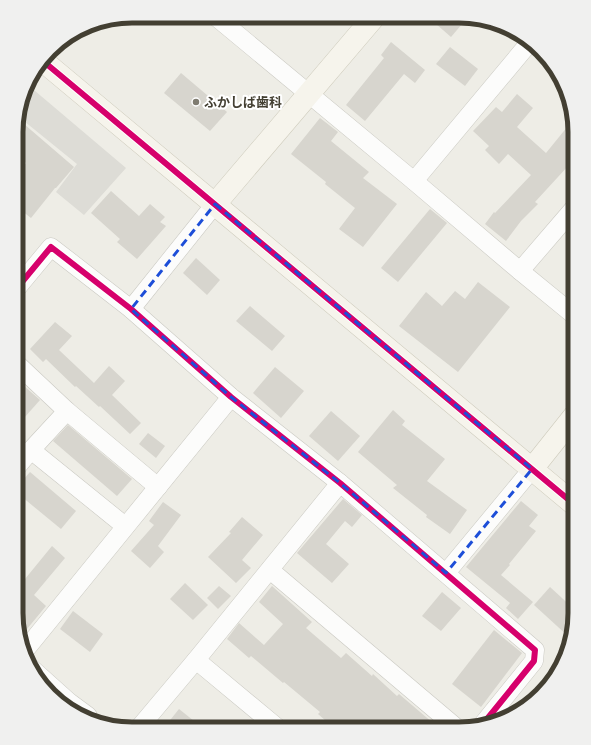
<svg xmlns="http://www.w3.org/2000/svg" width="591" height="745" viewBox="0 0 591 745" font-family="Cabin,'Noto Sans JP',sans-serif">
	<style>
		.parking { fill: #dddcd6 }
		.building { fill: #d7d5ce }
		.lines { fill: none; stroke-linecap: round; stroke-linejoin: round }
		.street-casing { stroke: #cac9c2; stroke-width: 19 }
		.secondary-casing { stroke: #cecbbc; stroke-width: 23 }
		.street { stroke: #fcfcfb; stroke-width: 18 }
		.secondary { stroke: #f6f4ec; stroke-width: 22 }
		.cycleway-casing { stroke: #fff; stroke-width: 8 }
		.cycleway { stroke: #d6006c; stroke-width: 6 }
		.marked { fill: none; stroke: #1d4ed8; stroke-width: 3; stroke-dasharray: 8 5; stroke-linejoin: round }
		.poi-dot { fill: #7f7c71; stroke: #fff; stroke-width: 1.5 }
		.labels { text-anchor: middle; stroke-width: 4; stroke-linejoin: round; paint-order: stroke }
		.poi-label { font-size: 13px; font-weight: bold; fill: #433f32; stroke: #fff; text-anchor: start }
		.rim { fill: none; stroke: #433f32; stroke-width: 5 }
	</style>
	<rect width="100%" height="100%" fill="#eeede6"/>
	<path class="parking" d="M28 85 126 168 84 215 56 192 77 164 19 117 17 119Z"/>
	<g class="building">
		<path d="M428 17H468L451 37Z"/>
		<path d="M391 42 425 70 415 83 404 74 365 121 346 105 384 58 381 55Z"/>
		<path d="M450 47 478 69 465 86 436 64Z"/>
		<path d="M181 73 227 112 210 131 164 93Z"/>
		<path d="M517 94 533 108 517 127 546 153 572 121 575 132V170L569 165 535 202 538 204 521 221 506 241 485 224 494 212 495 213 531 175 508 154 499 164 485 150 489 146 473 131 496 107 502 112Z"/>
		<path d="M17 118 74 167 56 188H55L31 218 17 207V174L26 163 17 155Z"/>
		<path d="M320 118 338 132 331 141 369 172 363 178 397 204 363 247 339 229 355 208 325 184 326 182 291 154Z"/>
		<path d="M111 191 139 216 150 204 165 217 160 222 166 226 137 259 117 242 120 239 91 213Z"/>
		<path d="M430 209 447 223 398 282 381 268Z"/>
		<path d="M196 258 220 280 207 295 183 273Z"/>
		<path d="M478 282 510 307 458 372 399 326 426 292 442 306 455 291 465 299Z"/>
		<path d="M250 306 285 336 272 351 236 321Z"/>
		<path d="M55 322 72 336 59 350 94 383 109 366 125 381 112 395 141 423 130 434 100 406 99 407 76 386 75 387 46 359 43 362 30 349Z"/>
		<path d="M275 367 304 391 281 418 253 393Z"/>
		<path d="M16 379 40 400 16 427Z"/>
		<path d="M393 410 405 421 402 425 445 459 427 481 467 510 450 534 426 517 427 515 393 488 397 485 358 452Z"/>
		<path d="M331 411 360 436 338 461 309 436Z"/>
		<path d="M68 425 132 479 117 496 53 441Z"/>
		<path d="M148 433 165 446 156 458 139 444Z"/>
		<path d="M30 472 76 511 61 529 16 492V488Z"/>
		<path d="M343 499 362 515 352 527 345 521 326 544 349 564 332 583 297 553Z"/>
		<path d="M521 501 538 515 529 526 536 531 509 564 510 565 501 575 533 602 518 619 506 608 510 603 466 567Z"/>
		<path d="M163 502 181 515 158 546 164 552 150 568 131 551 154 525 149 521Z"/>
		<path d="M242 517 263 535 242 560 251 568 236 583 208 557 231 533 229 532Z"/>
		<path d="M52 546 65 558 34 595 46 606 22 635 16 613V590Z"/>
		<path d="M185 583 208 605 193 620 170 599Z"/>
		<path d="M219 586 231 596 218 609 207 598Z"/>
		<path d="M272 586 312 622 306 628 341 658 346 653 372 676 373 674 397 696 399 694 440 729H335L318 714 320 712 284 682 283 683 251 656 249 658 227 639 239 623 264 645 283 624 259 602Z"/>
		<path d="M550 587 575 610V621L569 637 534 605Z"/>
		<path d="M442 592 461 608 441 631 422 616Z"/>
		<path d="M73 611 103 634 90 652 60 629Z"/>
		<path d="M494 630 522 653 481 707 452 684Z"/>
		<path d="M179 709 204 729H163Z"/>
	</g>
	<g class="lines">
		<g class="street-casing">
			<g id="street">
				<path d="M215 16 414 181 520 271 575 316"/>
				<path d="M414 181 530 42"/>
				<path d="M520 271 575 207"/>
				<path d="M17 288 51 247 131 309 231 397 340 483 535 650 534 661 483 724"/>
				<path d="M131 309 215 204"/>
				<path d="M17 364 67 411"/>
				<path d="M31 450 125 526"/>
				<path d="M16 468 31 450 67 411 158 487"/>
				<path d="M270 570 458 729"/>
				<path d="M446 573 532 469"/>
				<path d="M26 649C94 565 163 481 231 397"/>
				<path d="M196 660 279 729"/>
				<path d="M30 667 69 702 88 716"/>
				<path d="M138 729 196 660 340 483"/>
			</g>
		</g>
		<g class="secondary-casing">
			<g id="secondary">
				<path d="M43 61 575 505"/>
				<path d="M215 204 374 17"/>
				<path d="M532 469 575 415"/>
			</g>
		</g>
		<use href="#street" class="street"/>
		<use href="#secondary" class="secondary"/>
		<g class="cycleway-casing">
			<g id="cycleway">
				<path d="M43 61 575 505"/>
				<path d="M17 288 51 247 131 309 231 397 340 483 535 650 534 661 483 724"/>
			</g>
		</g>
		<use href="#cycleway" class="cycleway"/>
	</g>
	<path class="marked" d="M215 204 532 469 446 573 340 483 231 397 131 309Z"/>
	<circle class="poi-dot" cx="196" cy="102" r="4"/>
	<g class="labels">
		<g class="poi-label">
			<text x="204" y="107">ふかしば歯科</text>
		</g>
	</g>
	<path d="M0 0H591V745H0ZM132 23H459A109 109 0 0 1 568 132V613A109 109 0 0 1 459 722H132A109 109 0 0 1 23 613V132A109 109 0 0 1 132 23Z" fill="#f0f0ef" fill-rule="evenodd"/>
	<path class="rim" d="M132 23H459A109 109 0 0 1 568 132V613A109 109 0 0 1 459 722H132A109 109 0 0 1 23 613V132A109 109 0 0 1 132 23Z"/>
</svg>
